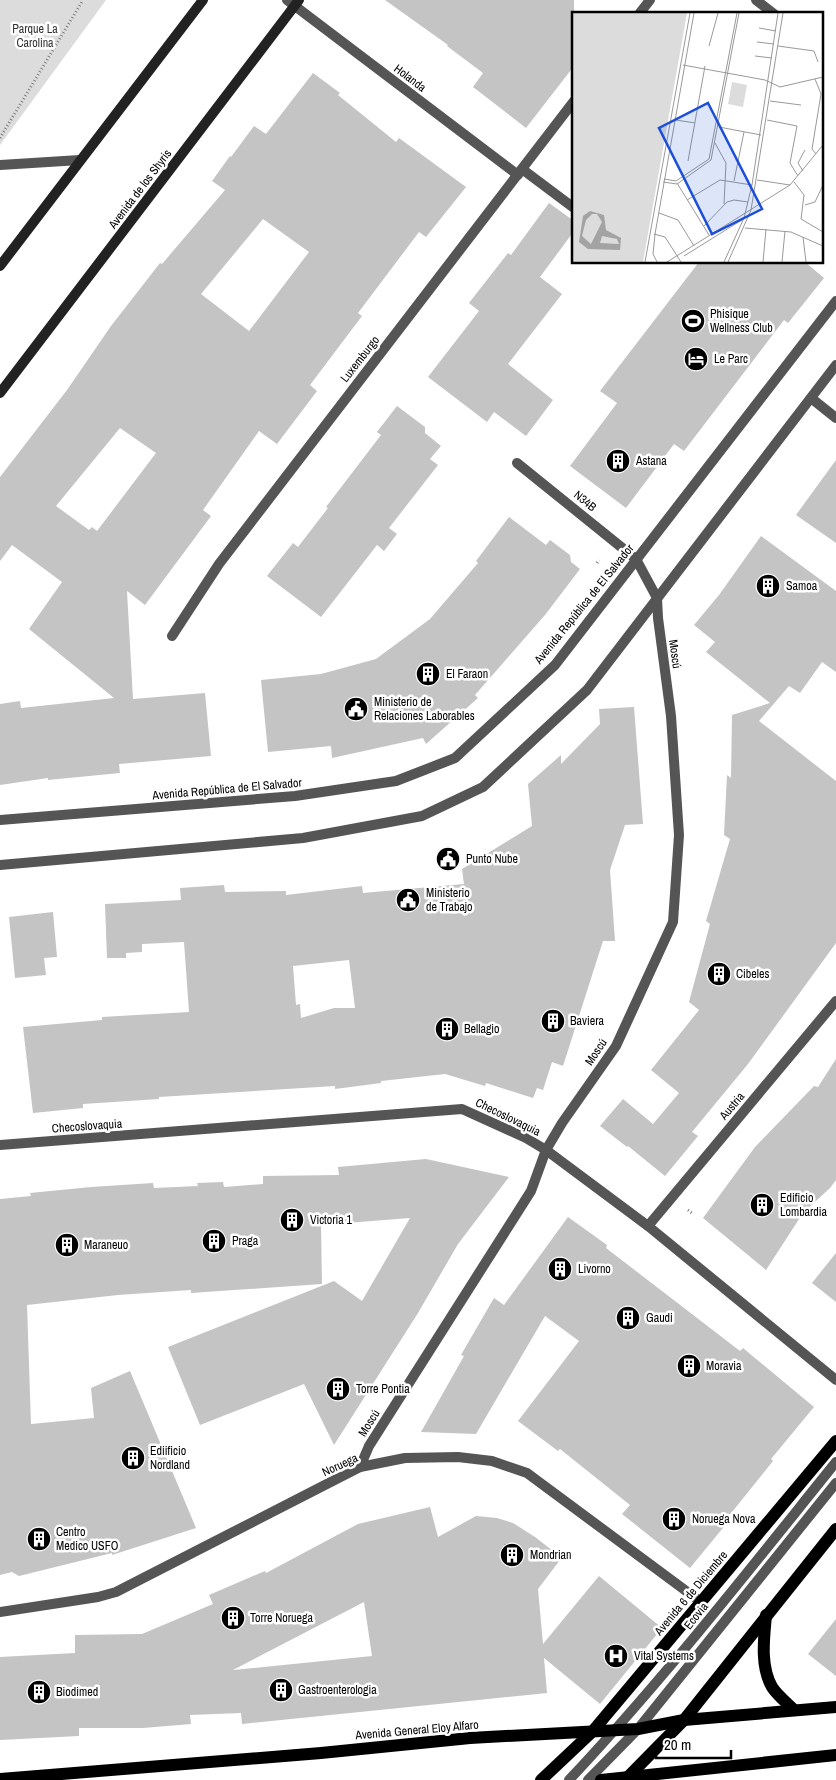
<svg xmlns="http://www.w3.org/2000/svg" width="836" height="1780" viewBox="0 0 836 1780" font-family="'Archivo Narrow',sans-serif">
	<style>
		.green { fill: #dcdcdc }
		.building { fill: #c4c4c4; fill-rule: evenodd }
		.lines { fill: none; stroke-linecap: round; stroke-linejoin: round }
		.path { stroke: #777; stroke-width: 3; stroke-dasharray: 1 2.5; stroke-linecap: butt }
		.service { stroke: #555; stroke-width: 10 }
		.minor { stroke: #555; stroke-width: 10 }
		.tertiary { stroke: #555; stroke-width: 10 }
		.secondary { stroke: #222; stroke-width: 10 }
		.primary { stroke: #000; stroke-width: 12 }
		.labels { text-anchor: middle; stroke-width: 5; stroke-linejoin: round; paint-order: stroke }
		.park-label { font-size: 12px; fill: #333; stroke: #fff }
		.street-label { font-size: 12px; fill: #000; stroke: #fff }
		.poi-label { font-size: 12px; fill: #000; stroke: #fff; text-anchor: start }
		.inset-road { fill: none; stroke: #999; stroke-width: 1 }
		.view { fill: #1d4ed8; fill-opacity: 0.15; stroke: #1d4ed8; stroke-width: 2.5 }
		.inset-edge { fill: none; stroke: #000; stroke-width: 2.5 }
	</style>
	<rect width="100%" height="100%" fill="#fff"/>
	<path class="green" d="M0 0H106L0 145Z"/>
	<g class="building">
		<path d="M385 0H574V66L526 128 473 87 483 73 447 46 448 45Z"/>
		<path d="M313 73 340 93 338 95 396 142 399 138 466 187 426 237 419 232 358 313 362 316 310 385 317 391 277 444 259 431 203 510 211 516 145 605 127 591 133 699 205 693 211 756 119 764 120 773 48 780V778L0 785V704L20 701 21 708 114 698 29 629 62 582 12 545 0 561V477L67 390 111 326 160 263 162 264 225 190 212 181 230 156 231 157 254 126 266 134ZM263 219 309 252 249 331 201 294ZM120 428 156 453 97 531 92 527 89 530 56 506Z"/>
		<path d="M549 203 574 221V231L540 277 562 294 508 364 553 400 526 436 494 412 487 422 428 377 479 311 469 303 508 253 511 255Z"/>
		<path d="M699 262H805L824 278 788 323 784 320 684 451 674 444 626 508 570 466 617 403 600 391Z"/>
		<path d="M397 406 425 427V433L441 446 430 459 438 465 389 528 397 534 384 551 377 545 321 617 267 576 293 543 298 547 328 508 326 507 381 435 377 432Z"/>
		<path d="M836 460V543L796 515Z"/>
		<path d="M509 517 546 545 550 540 570 555 571 562 580 569 545 615 475 695 478 698 426 744 423 738 332 758 331 746 268 752 261 680 321 674 376 659 430 619 478 563 476 561Z"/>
		<path d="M761 536 836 591V672L822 662 800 693 789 686 759 721 836 781V943L748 1064 692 1132 698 1136 665 1176 628 1146 627 1147 600 1126 623 1099 653 1124 679 1093 651 1070 699 1010 689 1002 710 924 706 921 730 839 724 835 727 775 731 778 732 715 770 703 706 652 715 642 694 625 719 595Z"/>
		<path d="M634 707 643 824 625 825 610 870 615 941H603L563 1066 552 1062 543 1090 537 1088 533 1098 486 1083 485 1086 445 1074 381 1081V1083L335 1089V1086L159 1097V1099L83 1104V1108L33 1113 23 1027 102 1020V1017L189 1012 184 942 142 944V952L126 953V958H107L105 904 181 900 180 888 224 885 225 892 286 891V895L362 886 363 893 464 884 462 869 532 826 528 784 561 755V764L600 724 599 709ZM349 960 355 1008H334L301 1018 300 1004 296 1005 293 966Z"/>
		<path d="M53 912 57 957 44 958 46 975 15 978 9 917Z"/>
		<path d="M836 1059V1180L830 1188 803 1213 766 1270 703 1218 755 1147 814 1086 818 1087Z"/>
		<path d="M426 1159 509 1177 458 1244 418 1313 334 1445 304 1384 200 1425 168 1347 334 1281 362 1301 410 1218 321 1225 322 1284 191 1293V1290L118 1295 27 1305 31 1424 94 1418 91 1388 130 1371 196 1528 112 1555V1553L19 1576 12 1572 0 1575V1199L31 1196 30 1193 91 1187 153 1183 154 1188 198 1186 197 1183 223 1182 224 1187 263 1184V1176L339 1175 338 1167Z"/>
		<path d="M568 1217 607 1245 606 1248 740 1351 743 1348 814 1407 771 1459 773 1461 724 1522 727 1523 690 1568 622 1514 630 1505 560 1449 558 1451 518 1421 579 1341 545 1316 476 1434 421 1432 464 1356 461 1355 494 1298 504 1305Z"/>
		<path d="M836 1253V1302L812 1283Z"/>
		<path d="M430 1507 438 1537 476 1516 497 1518 513 1523 535 1537 553 1551 560 1560 538 1589 543 1644 599 1576 662 1628 600 1704 544 1658 547 1693 242 1724 241 1713 190 1715 191 1724 143 1728H79V1736L0 1740V1657L75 1653V1635L142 1634 213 1604 209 1595 265 1571 266 1573 358 1524ZM364 1602 372 1656 233 1670Z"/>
		<path d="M836 1619V1676L808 1654Z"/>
	</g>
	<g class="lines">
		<g class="path">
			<path d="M0 138 83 0"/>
			<path d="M597 563 599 560"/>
			<path d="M688 1210 692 1213"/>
		</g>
		<g class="service">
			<path d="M756 0 774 14"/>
			<path d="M0 165 80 160"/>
			<path d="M522 169 574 208"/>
			<path d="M517 463 636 559"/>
			<path d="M569 1780C664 1679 749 1570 836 1462"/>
			<path d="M588 1780 638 1729 836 1483"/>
		</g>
		<g class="minor">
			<path d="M287 0 518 175"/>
			<path d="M639 14 650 0"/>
			<path d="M811 398 836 418"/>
			<path d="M172 636 219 564 574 101"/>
			<path d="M0 1145 462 1109 526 1138 546 1150 648 1226 836 1380"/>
			<path d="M648 1226 836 1001"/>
			<path d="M360 1467 369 1446 531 1191 546 1150 562 1123 616 1046 673 922 679 835 671 716 658 618 657 598 636 559"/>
			<path d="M0 1612 98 1597 116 1592 360 1467 405 1458 458 1457 492 1461 527 1473 701 1602"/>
		</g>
		<g class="tertiary">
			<path d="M0 820 295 796 396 781 455 758 555 665 836 301"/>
			<path d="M0 865 303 838 422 816 483 787 587 690 836 365"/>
		</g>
		<g class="secondary">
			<path d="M0 266 203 0"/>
			<path d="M0 393 299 0"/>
		</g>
		<g class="primary">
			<path d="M766 1615C764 1638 760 1666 772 1687 777 1695 787 1703 794 1710"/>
			<path d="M0 1779 321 1753 470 1738 638 1729 684 1720 836 1707"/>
			<path d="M541 1780 592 1732 836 1441"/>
			<path d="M601 1780 836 1755"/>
			<path d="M625 1780 684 1720 836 1529"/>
		</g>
	</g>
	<defs>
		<g id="stadium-disc" transform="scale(1.25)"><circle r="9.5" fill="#000" stroke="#fff"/><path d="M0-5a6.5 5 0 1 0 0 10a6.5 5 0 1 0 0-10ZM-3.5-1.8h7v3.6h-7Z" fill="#fff"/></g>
		<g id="hotel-disc" transform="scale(1.25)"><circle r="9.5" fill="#000" stroke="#fff"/><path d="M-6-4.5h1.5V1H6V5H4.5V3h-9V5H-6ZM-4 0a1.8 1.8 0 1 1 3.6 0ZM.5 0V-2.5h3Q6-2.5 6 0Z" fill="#fff"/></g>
		<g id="building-disc" transform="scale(1.25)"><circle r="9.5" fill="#000" stroke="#fff"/><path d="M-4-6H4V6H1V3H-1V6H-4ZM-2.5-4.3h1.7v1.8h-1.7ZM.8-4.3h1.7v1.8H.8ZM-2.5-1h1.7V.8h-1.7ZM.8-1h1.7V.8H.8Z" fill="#fff"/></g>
		<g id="civic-disc" transform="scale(1.25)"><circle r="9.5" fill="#000" stroke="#fff"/><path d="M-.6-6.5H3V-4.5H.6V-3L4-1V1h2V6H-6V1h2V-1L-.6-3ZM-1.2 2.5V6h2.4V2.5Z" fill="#fff"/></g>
		<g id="hospital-disc" transform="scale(1.25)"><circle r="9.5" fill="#000" stroke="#fff"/><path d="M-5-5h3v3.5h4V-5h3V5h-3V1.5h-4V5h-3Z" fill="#fff"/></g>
	</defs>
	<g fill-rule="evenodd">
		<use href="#stadium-disc" x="693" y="321"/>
		<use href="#hotel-disc" x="696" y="359"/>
		<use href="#building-disc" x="618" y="461"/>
		<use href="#building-disc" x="768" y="586"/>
		<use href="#building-disc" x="428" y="674"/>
		<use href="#civic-disc" x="356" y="709"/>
		<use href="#civic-disc" x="448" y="859"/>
		<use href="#civic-disc" x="408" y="900"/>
		<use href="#building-disc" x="719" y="974"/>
		<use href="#building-disc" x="553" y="1021"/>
		<use href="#building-disc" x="447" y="1029"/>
		<use href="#building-disc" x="762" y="1205"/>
		<use href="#building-disc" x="292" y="1220"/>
		<use href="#building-disc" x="214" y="1241"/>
		<use href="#building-disc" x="67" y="1245"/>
		<use href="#building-disc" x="560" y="1269"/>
		<use href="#building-disc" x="628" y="1318"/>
		<use href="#building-disc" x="689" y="1366"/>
		<use href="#building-disc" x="338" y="1389"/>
		<use href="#building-disc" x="133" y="1458"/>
		<use href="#building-disc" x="674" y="1519"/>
		<use href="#building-disc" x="39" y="1539"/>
		<use href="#building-disc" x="512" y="1555"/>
		<use href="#building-disc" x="233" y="1618"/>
		<use href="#hospital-disc" x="616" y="1656"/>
		<use href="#building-disc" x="281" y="1690"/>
		<use href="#building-disc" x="39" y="1692"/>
	</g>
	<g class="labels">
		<g class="park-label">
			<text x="35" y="33">Parque La<tspan x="35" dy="14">Carolina</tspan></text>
		</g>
		<g class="street-label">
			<text transform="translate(410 78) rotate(37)" y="4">Holanda</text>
			<text transform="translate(140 189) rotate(-53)" y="4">Avenida de los Shyris</text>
			<text transform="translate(360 359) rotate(-52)" y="4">Luxemburgo</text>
			<text transform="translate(585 501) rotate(39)" y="4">N34B</text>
			<text transform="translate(584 604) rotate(-51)" y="4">Avenida República de El Salvador</text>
			<text transform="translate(675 654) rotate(82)" y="4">Moscú</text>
			<text transform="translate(227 789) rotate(-5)" y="4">Avenida República de El Salvador</text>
			<text transform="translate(596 1052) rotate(-56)" y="4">Moscú</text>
			<text transform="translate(732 1106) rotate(-50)" y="4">Austria</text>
			<text transform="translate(508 1117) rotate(26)" y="4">Checoslovaquia</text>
			<text transform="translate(87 1126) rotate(-4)" y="4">Checoslovaquia</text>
			<text transform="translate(369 1423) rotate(-58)" y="4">Moscú</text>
			<text transform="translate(340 1465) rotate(-25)" y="4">Noruega</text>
			<text transform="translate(691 1593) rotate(-50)" y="4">Avenida 6 de Diciembre</text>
			<text transform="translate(696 1616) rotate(-51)" y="4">Ecovia</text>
			<text transform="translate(417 1730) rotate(-5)" y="4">Avenida General Eloy Alfaro</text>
		</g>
		<g class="poi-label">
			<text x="710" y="318">Phisique<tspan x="710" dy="14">Wellness Club</tspan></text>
			<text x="714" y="363">Le Parc</text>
			<text x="636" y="465">Astana</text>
			<text x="786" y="590">Samoa</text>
			<text x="446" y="678">El Faraon</text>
			<text x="374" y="706">Ministerio de<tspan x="374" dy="14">Relaciones Laborables</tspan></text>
			<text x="466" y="863">Punto Nube</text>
			<text x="426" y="897">Ministerio<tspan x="426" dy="14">de Trabajo</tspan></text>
			<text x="736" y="978">Cibeles</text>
			<text x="570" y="1025">Baviera</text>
			<text x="464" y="1033">Bellagio</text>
			<text x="780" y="1202">Edificio<tspan x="780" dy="14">Lombardia</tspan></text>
			<text x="310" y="1224">Victoria 1</text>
			<text x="232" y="1245">Praga</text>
			<text x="84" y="1249">Maraneuo</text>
			<text x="578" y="1273">Livorno</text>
			<text x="646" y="1322">Gaudi</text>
			<text x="706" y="1370">Moravia</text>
			<text x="356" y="1393">Torre Pontia</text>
			<text x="150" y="1455">Ediificio<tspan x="150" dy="14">Nordland</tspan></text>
			<text x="692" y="1523">Noruega Nova</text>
			<text x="56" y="1536">Centro<tspan x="56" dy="14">Medico USFO</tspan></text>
			<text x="530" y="1559">Mondrian</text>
			<text x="250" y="1622">Torre Noruega</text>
			<text x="634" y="1660">Vital Systems</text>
			<text x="298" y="1694">Gastroenterologia</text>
			<text x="56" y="1696">Biodimed</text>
		</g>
	</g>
	<g transform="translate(572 12)">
		<rect width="251" height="251" fill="#fff"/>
		<path d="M0 1H115L71 250H0ZM160 70 175 73 171 95 156 92Z" fill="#dcdcdc"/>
		<path d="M18 199 32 203 34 218 49 226 48 238 16 237 7 230 11 204ZM20 202H25L30 210 19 232 10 224 14 208ZM30 224 45 227 47 232 28 231Z" fill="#a3a3a3" fill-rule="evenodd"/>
		<path class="inset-road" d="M187 16 204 19M185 30 202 32M137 34 146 1M206 34 242 39 246 50M183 44 200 46M111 53 193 68 208 75 251 65M243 67 249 82 240 137 244 142M198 89 229 93M104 108 123 111M195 108 225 114 218 151 226 164M147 115 189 123M143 131 154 151 152 192M116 149 133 54M231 159 226 151 233 138M92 167 104 169 137 147 165 1M185 168 218 173M162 169 172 120M91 170 105 172 139 148 167 1M222 170 232 183 229 207 251 220M105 171 137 223M115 188 148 168 180 173M233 193 243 190 251 173M87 201 106 208 122 234M132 214 155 190 162 188 176 190M173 216 219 220 251 234M82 222 93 225 109 250M231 225 234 250M112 244 173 206M73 250 118 1M85 250 81 242 83 222 122 1M95 250 218 173 251 133M152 250 172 206 180 173 206 1M156 250 179 198 211 1M191 250 194 217M210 250 213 219"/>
		<path class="view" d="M136 91 190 197 140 222 87 116Z"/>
		<rect width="251" height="251" class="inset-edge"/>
	</g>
	<path d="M656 1750v8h75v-8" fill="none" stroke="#000000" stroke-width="2.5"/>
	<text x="664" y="1750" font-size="15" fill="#000000" stroke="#ffffff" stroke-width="4" paint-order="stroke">20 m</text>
</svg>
